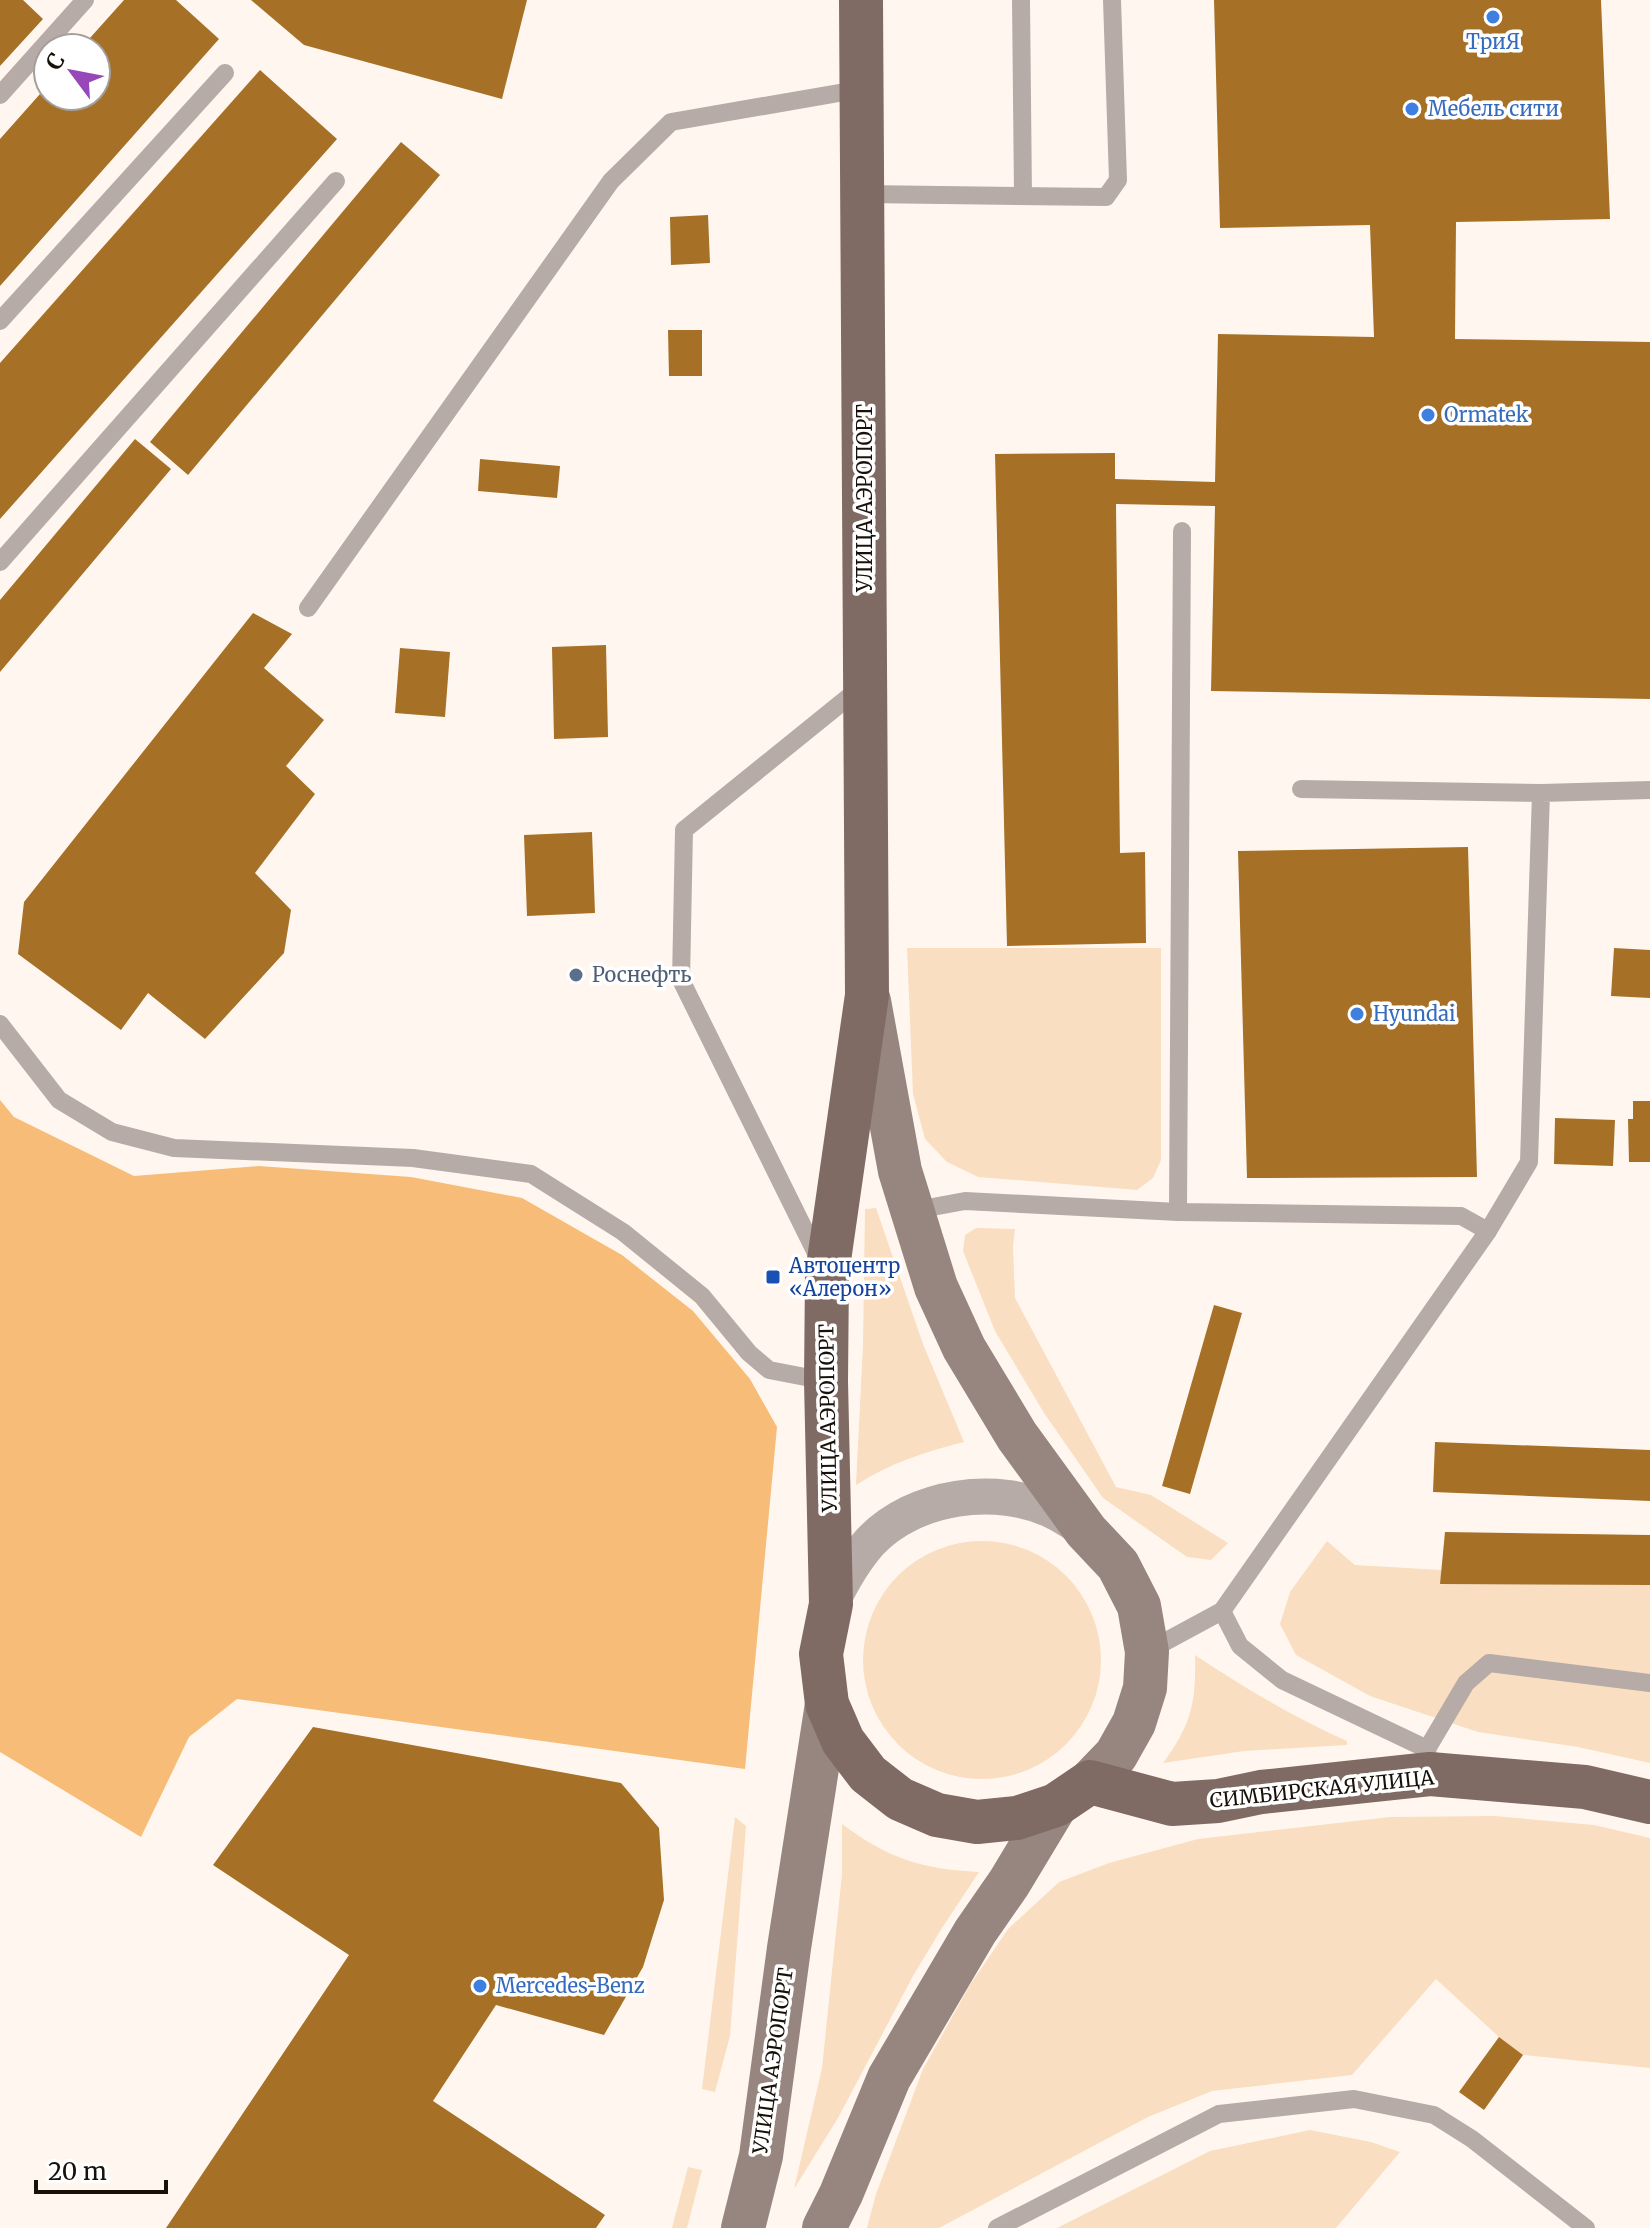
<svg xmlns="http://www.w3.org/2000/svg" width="1650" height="2228" viewBox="0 0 1650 2228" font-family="Merriweather,serif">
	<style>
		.green { fill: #f9dec1 }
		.forest { fill: #f7bc77 }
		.building { fill: #a67027 }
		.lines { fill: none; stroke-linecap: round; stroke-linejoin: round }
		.lane { stroke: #b7aba7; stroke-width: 18 }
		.street { stroke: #b7aba7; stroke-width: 36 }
		.secondary { stroke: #97867f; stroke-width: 44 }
		.primary { stroke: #7f6b63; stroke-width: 44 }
		.shop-dot { fill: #3f7fe0; stroke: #fff; stroke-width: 3 }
		.service-dot { fill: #5c6f8a; stroke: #fff; stroke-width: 3 }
		.transit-dot { fill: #1a4fb4; stroke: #fff; stroke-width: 3 }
		.labels { text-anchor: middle; stroke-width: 7; stroke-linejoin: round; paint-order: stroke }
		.shop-label { font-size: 20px; fill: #366cbe; stroke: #fff; text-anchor: start }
		.street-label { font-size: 20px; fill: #17110a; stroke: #fff }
		.service-label { font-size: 20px; fill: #4e5e75; stroke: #fff; text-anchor: start }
		.transit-label { font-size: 20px; fill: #164399; stroke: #fff; text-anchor: start }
	</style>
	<rect width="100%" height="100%" fill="#fff7ef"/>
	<g class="green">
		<path d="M907 948H1161V1160L1153 1178 1137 1190 978 1177 947 1162 925 1139 913 1094Z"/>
		<path d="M876 1208 923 1344 964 1442C925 1452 890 1463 856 1485L863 1345 865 1209Z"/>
		<path d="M976 1228 1015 1229 1013 1246 1015 1298 1116 1487 1151 1495 1228 1543 1211 1560 1187 1557 1103 1498 1044 1413 995 1331 963 1251 965 1235Z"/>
		<path d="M1327 1541 1355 1565 1441 1570V1584L1650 1585V1763L1578 1747 1478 1732 1370 1696 1296 1655 1280 1624 1290 1592Z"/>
		<circle cx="982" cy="1660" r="119"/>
		<path d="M1195 1655C1243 1687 1293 1717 1347 1741V1745L1244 1751 1163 1763C1192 1724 1196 1702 1195 1655Z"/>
		<path d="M1495 1816 1594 1825 1650 1838V2068L1523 2055 1499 2037 1436 1979 1352 2075 1212 2091 1148 2117 939 2228H867L876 2194 923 2069 970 1985 1008 1929 1059 1882 1109 1863 1198 1839 1390 1817Z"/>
		<path d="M735 1817 746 1826 730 2036 715 2092 702 2089Z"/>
		<path d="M842 1824C889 1859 922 1869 979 1872L942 1928 913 1976 838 2118 794 2189 822 2068 842 1874Z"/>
		<path d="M1310 2130 1371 2142 1400 2152 1336 2228H1057L1210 2151Z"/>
		<path d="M688 2167 702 2170 687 2228H672Z"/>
	</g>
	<path class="forest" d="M0 1100 14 1117 134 1176 259 1166 411 1177 522 1198 622 1255 693 1311 750 1379 777 1427 745 1769 237 1699 189 1737 141 1837 0 1752Z"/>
	<g class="building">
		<path d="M0 0H23L43 19 0 66Z"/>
		<path d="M124 0H176L219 39 0 286V139L48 85V96H96V48H81Z"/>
		<path d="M251 0H527L502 99 304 45Z"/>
		<path d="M1214 0H1601L1610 219 1456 222 1455 339 1650 342V699L1211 691 1215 506 1116 504 1120 853 1145 852 1146 943 1007 946 995 454 1115 453V479L1215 482 1218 334 1374 337 1370 225 1220 228Z"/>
		<path d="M260 70 337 139 0 519V363Z"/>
		<path d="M401 142 440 175 188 475 150 442Z"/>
		<path d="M708 215 710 263 671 265 670 217Z"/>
		<path d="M668 330H702V376H669Z"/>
		<path d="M135 439 171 469 0 672V600Z"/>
		<path d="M480 459 560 466 557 498 478 491Z"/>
		<path d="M253 613 292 634 264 668 324 720 286 766 315 794 255 873 291 910 284 953 205 1039 148 993 121 1030 18 954 24 902Z"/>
		<path d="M606 645 608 737 554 739 552 647Z"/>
		<path d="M400 648 450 652 445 717 395 713Z"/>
		<path d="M592 832 595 913 527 916 524 835Z"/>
		<path d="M1468 847 1477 1177 1247 1178 1238 851Z"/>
		<path d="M1614 948 1650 950V998L1611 996Z"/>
		<path d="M1633 1101H1650V1162H1629L1628 1119H1633Z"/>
		<path d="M1555 1118 1615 1120 1613 1166 1554 1164Z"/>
		<path d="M1214 1305 1242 1313 1190 1494 1162 1486Z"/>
		<path d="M1435 1442 1650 1450V1501L1433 1492Z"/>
		<path d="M1445 1532 1650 1535V1585L1440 1584Z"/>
		<path d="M313 1727 621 1783 659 1828 664 1900 643 1967 604 2035 496 2005 433 2101 605 2215 596 2228H166L349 1955 213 1865Z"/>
		<path d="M1499 2037 1523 2055 1484 2110 1459 2092Z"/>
	</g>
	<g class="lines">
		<g class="lane">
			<path d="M1021 0 1023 196"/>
			<path d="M0 95 85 0"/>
			<path d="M864 194 1106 197 1118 180 1112 0"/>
			<path d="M0 321 225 73"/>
			<path d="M0 562 336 181"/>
			<path d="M308 608 611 181 671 122 862 89"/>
			<path d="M1301 789 1541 793"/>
			<path d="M0 1024 59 1100 112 1132 174 1148 413 1158 531 1174 623 1232 702 1296 749 1353 769 1370 826 1381"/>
			<path d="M911 1211 965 1201 1178 1212 1461 1216 1488 1231 1222 1611 1148 1651"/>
			<path d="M1178 1212 1182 531"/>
			<path d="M1488 1231 1529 1162 1541 793 1650 790"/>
			<path d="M820 1261 681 980 684 830 861 687"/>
			<path d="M1222 1611 1240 1646 1282 1680 1427 1749 1430 1774"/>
			<path d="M1427 1749 1466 1683 1489 1663 1650 1683"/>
			<path d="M997 2228 1219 2114 1354 2099 1434 2115 1472 2139 1586 2228"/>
		</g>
		<path class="street" d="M831 1604C842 1581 853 1561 870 1542 914 1495 997 1484 1053 1511 1064 1516 1075 1524 1085 1530"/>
		<g class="secondary">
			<path d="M869 1001 900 1171 936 1287 964 1348 1017 1436 1086 1531 1118 1565 1139 1606 1147 1652 1145 1688 1134 1723 1116 1755 1090 1782"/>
			<path d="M743 2228 761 2156 789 1948 827 1704"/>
			<path d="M824 2228 841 2194 889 2078 975 1932 1009 1883 1056 1805"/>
		</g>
		<path class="primary" d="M861 0 867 995 827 1274 826 1381 831 1604 821 1654 827 1704 843 1741 868 1774 900 1799 937 1815 977 1822 1017 1818 1056 1805 1090 1782 1172 1804 1218 1801 1261 1792 1430 1774 1585 1787 1650 1802"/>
	</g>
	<g class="shop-dot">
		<circle cx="1493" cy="17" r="8"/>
		<circle cx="1412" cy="109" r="8"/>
		<circle cx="1428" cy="415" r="8"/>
		<circle cx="1357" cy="1014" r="8"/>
		<circle cx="480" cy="1986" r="8"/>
	</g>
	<circle class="service-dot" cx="576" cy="975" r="8"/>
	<rect class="transit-dot" x="765" y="1269" width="16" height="16" rx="4"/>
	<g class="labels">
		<g class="shop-label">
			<text x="1493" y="49" text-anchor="middle">ТриЯ</text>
			<text x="1428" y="116">Мебель сити</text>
			<text x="1444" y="422">Ormatek</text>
			<text x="1373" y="1021">Hyundai</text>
			<text x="496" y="1993">Mercedes-Benz</text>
		</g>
		<g class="street-label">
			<text transform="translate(865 498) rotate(-90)" y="7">УЛИЦА АЭРОПОРТ</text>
			<text transform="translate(828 1418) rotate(-91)" y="7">УЛИЦА АЭРОПОРТ</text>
			<text transform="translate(1322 1789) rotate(-6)" y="7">СИМБИРСКАЯ УЛИЦА</text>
			<text transform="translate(773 2061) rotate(-82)" y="7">УЛИЦА АЭРОПОРТ</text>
		</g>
		<g class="service-label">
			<text x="592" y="982">Роснефть</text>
		</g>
		<g class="transit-label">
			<text x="789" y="1273">Автоцентр<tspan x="789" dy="23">«Алерон»</tspan></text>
		</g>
	</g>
	<g transform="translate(72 72) rotate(302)"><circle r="38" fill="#ffffff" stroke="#a2a09d" stroke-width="2"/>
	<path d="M0-6L14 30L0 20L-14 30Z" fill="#9747b7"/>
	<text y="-12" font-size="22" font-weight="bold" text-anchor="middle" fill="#17110a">С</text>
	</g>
	<path d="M36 2180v12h130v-12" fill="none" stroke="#17110a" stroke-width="4"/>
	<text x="48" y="2180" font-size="24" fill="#17110a" stroke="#ffffff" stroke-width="6" paint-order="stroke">20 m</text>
</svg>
